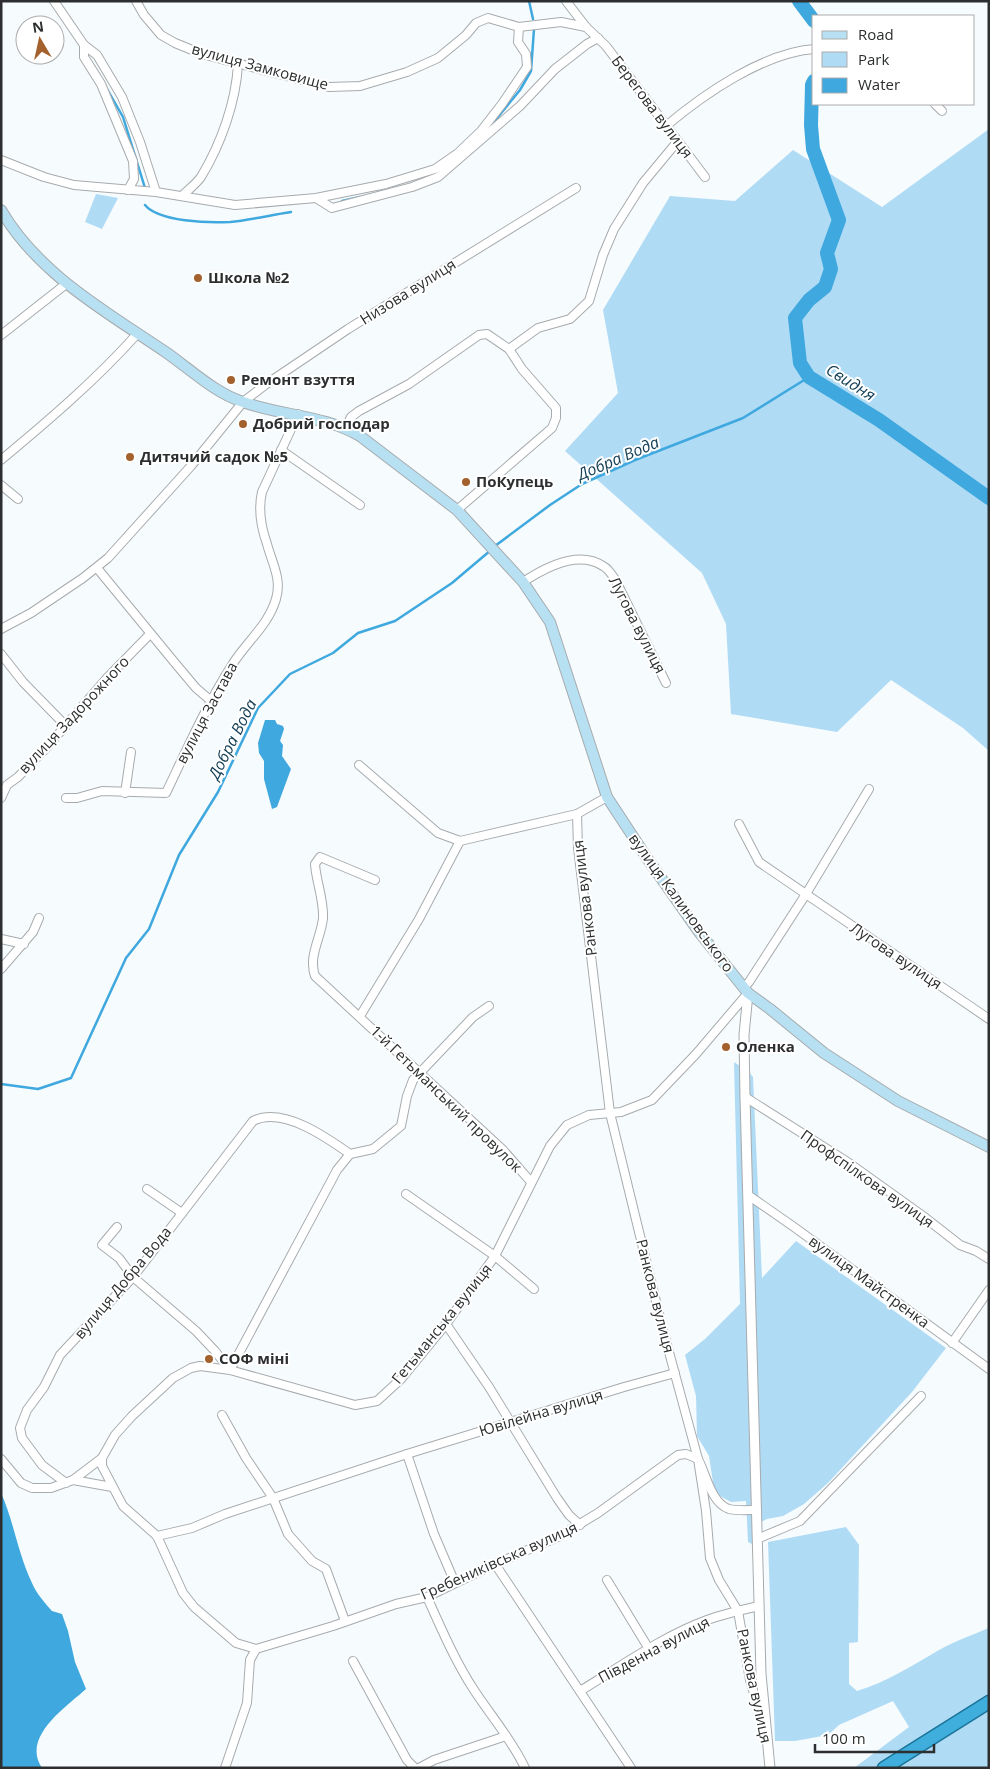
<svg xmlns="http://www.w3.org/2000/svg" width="990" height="1769" viewBox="0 0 990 1769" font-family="'Open Sans',sans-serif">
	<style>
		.green { fill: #b0dbf5 }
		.water { fill: #3fa8de }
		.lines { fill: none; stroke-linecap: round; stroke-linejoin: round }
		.stream { stroke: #3fa8de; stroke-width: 2.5 }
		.river { stroke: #3fa8de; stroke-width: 14 }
		.minor-casing { stroke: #a7abae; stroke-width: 10 }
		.tertiary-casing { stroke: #a7abae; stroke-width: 11 }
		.secondary-casing { stroke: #a7abae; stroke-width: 12 }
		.trunk-casing { stroke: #1a749a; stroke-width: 15 }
		.minor { stroke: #fff; stroke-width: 8 }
		.tertiary { stroke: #fff; stroke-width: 9 }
		.secondary { stroke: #b7e0f2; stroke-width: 10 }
		.trunk { stroke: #40aedc; stroke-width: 12 }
		.poi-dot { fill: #a3612e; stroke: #fff; stroke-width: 2 }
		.labels { text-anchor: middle; stroke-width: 4; stroke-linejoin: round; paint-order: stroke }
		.street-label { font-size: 15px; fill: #2c2e2f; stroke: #fff }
		.poi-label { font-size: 15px; font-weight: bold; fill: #2c2e2f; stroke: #fff; text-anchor: start }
		.water-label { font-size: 16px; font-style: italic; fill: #164158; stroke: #fff }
	</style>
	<rect width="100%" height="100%" fill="#f6fbfe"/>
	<g class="green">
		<path d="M989 129V751L963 728 891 680 837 732 731 714 726 624 702 573 565 451 618 393 603 310 670 196 735 201 793 150 882 207Z"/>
		<path d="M96 194 118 198 102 229 85 222Z"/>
		<path d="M734 1062 749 1072 753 1077 762 1278 796 1241 946 1348 912 1392 828 1483 804 1504 783 1516 767 1519 759 1523 754 1545 748 1542 746 1501 731 1502 718 1495 714 1489 709 1456 697 1436 696 1396 685 1355 705 1339 740 1304Z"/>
		<path d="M846 1527 859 1545 858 1642 849 1643V1684L857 1691C887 1682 913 1665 939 1650 955 1641 972 1635 989 1628V1768H854L909 1727 893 1701 839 1725 828 1735 795 1741H775L768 1542Z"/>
	</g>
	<g class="water">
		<path d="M265 720H275L277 724 283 726 284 729 280 741 283 745 282 756 291 769 277 807 272 809 264 779V761L259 753 258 743Z"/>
		<path d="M1 1493C14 1522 18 1554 32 1583 36 1593 45 1603 52 1611L62 1614 68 1631 75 1662 86 1689C66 1707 21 1737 42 1768H1Z"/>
	</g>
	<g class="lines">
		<g class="stream">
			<path d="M529 1 533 19"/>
			<path d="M99 75 123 117 145 188"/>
			<path d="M488 129 520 90 531 71 534 29"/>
			<path d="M342 201 360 197"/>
			<path d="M145 205C159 222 209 223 230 222 250 220 271 215 291 212"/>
			<path d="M495 546 550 505 582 484 635 460 743 418 809 377"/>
			<path d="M1 1084 38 1089 71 1078 126 958 149 929 179 855 218 792 258 708 290 674 333 653 358 633 395 621 452 583 491 550"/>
		</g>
		<g class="river">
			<path d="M799 1 814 21"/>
			<path d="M814 81 812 85 811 125 813 149 839 220 827 253 831 269 825 287 809 300 795 318 800 363 809 377 879 420 989 498"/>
		</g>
		<g class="minor-casing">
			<g id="minor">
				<path d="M54 1 84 45 97 55 122 97 140 142 156 192 235 205 316 198 386 184 435 169 458 153 481 131 502 104 527 67 526 54 518 42 519 27"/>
				<path d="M136 1 144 15 161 35 175 43 202 54 329 87 360 86 407 72 438 58 466 35 476 23 488 18 519 27 561 22 586 27"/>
				<path d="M566 1 586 27 606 46 705 177"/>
				<path d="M84 45V57L101 84 133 161 134 179 128 190"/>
				<path d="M935 104 942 111"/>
				<path d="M666 126C704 94 763 53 814 49"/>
				<path d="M1 160 44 177 74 185 156 192"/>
				<path d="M182 196C188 190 196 184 201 177 221 144 236 102 238 64"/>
				<path d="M316 198 332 208 412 187 438 177 520 106 555 69 587 44 598 38"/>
				<path d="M1 335 66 284"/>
				<path d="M346 427 351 417 359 411 409 384 479 335 487 334 509 349"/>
				<path d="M281 450 360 505"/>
				<path d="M1 460C49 420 96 380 138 333"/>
				<path d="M1 485 18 499"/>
				<path d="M457 510 552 428 556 418V408L522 369 509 349 538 328 570 319 589 301 603 255 614 229 643 183 677 142"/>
				<path d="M97 568 175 663 196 688 210 700"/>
				<path d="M523 582C544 568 578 549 603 566 609 569 612 575 616 581L666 683"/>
				<path d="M1 629 31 613 83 578 108 558 191 466 243 402 265 385 348 329 576 188"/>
				<path d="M1 654 23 682 66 726"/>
				<path d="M359 765 438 833 460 841 577 814 607 797"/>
				<path d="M125 793 131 752"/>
				<path d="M1 798 7 785 18 777 47 747 107 678 150 634"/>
				<path d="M66 798H77L102 791 166 793C187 749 206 706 232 665 246 642 268 626 276 599 282 579 272 563 267 544 261 527 258 509 262 492L298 414"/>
				<path d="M577 814 578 848 610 1113 663 1330 698 1459 706 1511 710 1558 719 1580 738 1611 750 1680 763 1723"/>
				<path d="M739 824 759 862 989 1019"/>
				<path d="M375 880 320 857 315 864C316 881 324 900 323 918 321 938 308 956 315 976L503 1150 531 1182"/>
				<path d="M1 939 24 944"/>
				<path d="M1 969 33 932 39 918"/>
				<path d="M743 988 749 982 806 894 869 789"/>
				<path d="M360 1016 419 919 460 841"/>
				<path d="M745 1097 849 1163 923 1216 960 1245 976 1251 989 1259"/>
				<path d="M147 1189 182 1213"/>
				<path d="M406 1194 495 1256 534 1289"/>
				<path d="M748 1195 794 1227 989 1369"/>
				<path d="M117 1227 102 1245 119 1258 133 1277 196 1331 215 1351 230 1370 337 1170 350 1154 373 1149 401 1126 407 1096 413 1080 473 1017 489 1006"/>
				<path d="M446 1324 489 1387 557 1498 569 1515 580 1525"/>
				<path d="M952 1343 989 1290"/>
				<path d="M222 1415 246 1458 273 1498 288 1534 312 1561 326 1569 345 1621"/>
				<path d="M407 1454 434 1534 455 1583"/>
				<path d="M1 1459 21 1483 32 1488H51L73 1480 112 1487"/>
				<path d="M73 1480 102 1458"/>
				<path d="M66 1483 42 1465 22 1438 20 1428 27 1410 44 1387 60 1355 133 1277 253 1121C282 1106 326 1137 350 1154"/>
				<path d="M157 1536 192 1528 225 1514 407 1454 624 1387 675 1373"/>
				<path d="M757 1539 800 1521 921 1396"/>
				<path d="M495 1564 631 1768"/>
				<path d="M607 1580 649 1649"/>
				<path d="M427 1597C441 1628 455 1661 474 1690 491 1716 512 1740 525 1768"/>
				<path d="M256 1649 333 1626 396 1604 427 1597 495 1564 558 1537 598 1513 678 1455 686 1454 698 1459C706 1474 711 1503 729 1509 737 1511 748 1510 757 1510"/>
				<path d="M353 1661 407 1760 415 1768"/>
				<path d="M580 1691C620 1667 663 1636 707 1620 724 1614 741 1610 759 1606"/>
				<path d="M225 1768 247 1703 250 1660 256 1649 236 1643 194 1607 183 1593 157 1536 123 1506 102 1466V1458L115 1435 132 1416 173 1378 191 1368 200 1366 230 1370 355 1405 377 1401 401 1379 446 1324 495 1256 550 1146 567 1125 589 1115 621 1112 652 1100 696 1054 748 993"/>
				<path d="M419 1768 434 1760 506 1736"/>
			</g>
		</g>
		<g class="tertiary-casing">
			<path id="tertiary" d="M748 993 744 1035 745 1097 761 1674 770 1768"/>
		</g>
		<g class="secondary-casing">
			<path id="secondary" d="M1 210C39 275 107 312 167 353 191 370 215 393 243 402 282 416 324 415 360 436L457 510 523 582 550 622 607 797 647 858 699 932 748 993 770 1009 824 1053 898 1101 989 1147"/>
		</g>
		<g class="trunk-casing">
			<path id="trunk" d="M884 1768 989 1702"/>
		</g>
		<use href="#minor" class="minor"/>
		<use href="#tertiary" class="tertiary"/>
		<use href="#secondary" class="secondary"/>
		<use href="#trunk" class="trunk"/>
	</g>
	<g class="poi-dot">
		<circle cx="198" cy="278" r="5"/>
		<circle cx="231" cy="380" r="5"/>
		<circle cx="243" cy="424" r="5"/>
		<circle cx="130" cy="457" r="5"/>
		<circle cx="466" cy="482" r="5"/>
		<circle cx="726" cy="1047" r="5"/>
		<circle cx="209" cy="1359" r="5"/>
	</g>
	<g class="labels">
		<g class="street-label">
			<text transform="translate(260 67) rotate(15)" y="5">вулиця Замковище</text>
			<text transform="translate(652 107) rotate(53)" y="5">Берегова вулиця</text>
			<text transform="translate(408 292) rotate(-32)" y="5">Низова вулиця</text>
			<text transform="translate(637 625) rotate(63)" y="5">Лугова вулиця</text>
			<text transform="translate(207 713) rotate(-62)" y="5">вулиця Застава</text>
			<text transform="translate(74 715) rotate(-47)" y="5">вулиця Задорожного</text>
			<text transform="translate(585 898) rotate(-97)" y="5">Ранкова вулиця</text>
			<text transform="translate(681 903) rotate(54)" y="5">вулиця Калиновського</text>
			<text transform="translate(896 956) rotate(34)" y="5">Лугова вулиця</text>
			<text transform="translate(446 1099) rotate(44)" y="5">1-й Гетьманський провулок</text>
			<text transform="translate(867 1179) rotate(35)" y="5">Профспілкова вулиця</text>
			<text transform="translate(869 1282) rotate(36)" y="5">вулиця Майстренка</text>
			<text transform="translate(123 1283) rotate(-50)" y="5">вулиця Добра Вода</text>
			<text transform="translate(655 1296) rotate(76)" y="5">Ранкова вулиця</text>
			<text transform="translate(442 1324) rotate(-51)" y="5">Гетьманська вулиця</text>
			<text transform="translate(541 1413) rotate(-17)" y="5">Ювілейна вулиця</text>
			<text transform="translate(499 1561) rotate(-24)" y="5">Гребениківська вулиця</text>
			<text transform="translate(654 1650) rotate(-28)" y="5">Південна вулиця</text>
			<text transform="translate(754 1686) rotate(78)" y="5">Ранкова вулиця</text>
		</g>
		<g class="poi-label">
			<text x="208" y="283">Школа №2</text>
			<text x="241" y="385">Ремонт взуття</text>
			<text x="253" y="429">Добрий господар</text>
			<text x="140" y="462">Дитячий садок №5</text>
			<text x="476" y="487">ПоКупець</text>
			<text x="736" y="1052">Оленка</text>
			<text x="219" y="1364">СОФ міні</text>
		</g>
		<g class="water-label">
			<text transform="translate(851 382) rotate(32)" y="6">Свидня</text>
			<text transform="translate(618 458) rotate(-23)" y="6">Добра Вода</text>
			<text transform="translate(232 739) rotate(-63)" y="6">Добра Вода</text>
		</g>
	</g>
	<rect width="990" height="1769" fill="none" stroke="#2c2e2f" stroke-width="5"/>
	<rect x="812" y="15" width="162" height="90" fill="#ffffff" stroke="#ababac"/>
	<rect x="822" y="31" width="25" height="8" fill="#b7e0f2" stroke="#ababac"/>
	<text x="858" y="40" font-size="15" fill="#2c2e2f">Road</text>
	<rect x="822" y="52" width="25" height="15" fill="#b0dbf5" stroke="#ababac"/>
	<text x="858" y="65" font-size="15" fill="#2c2e2f">Park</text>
	<rect x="822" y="78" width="25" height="15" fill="#3fa8de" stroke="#ababac"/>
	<text x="858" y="90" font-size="15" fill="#2c2e2f">Water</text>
	<g transform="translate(40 40) rotate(351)"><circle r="24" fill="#ffffff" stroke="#ababac"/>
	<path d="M0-4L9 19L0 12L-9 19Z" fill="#a3612e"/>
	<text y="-8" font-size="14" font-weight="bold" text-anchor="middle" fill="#2c2e2f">N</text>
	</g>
	<path d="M815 1744v8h119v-8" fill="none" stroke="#2c2e2f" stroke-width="2.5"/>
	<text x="822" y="1744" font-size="15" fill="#2c2e2f" stroke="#ffffff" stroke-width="4" paint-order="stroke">100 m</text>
</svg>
